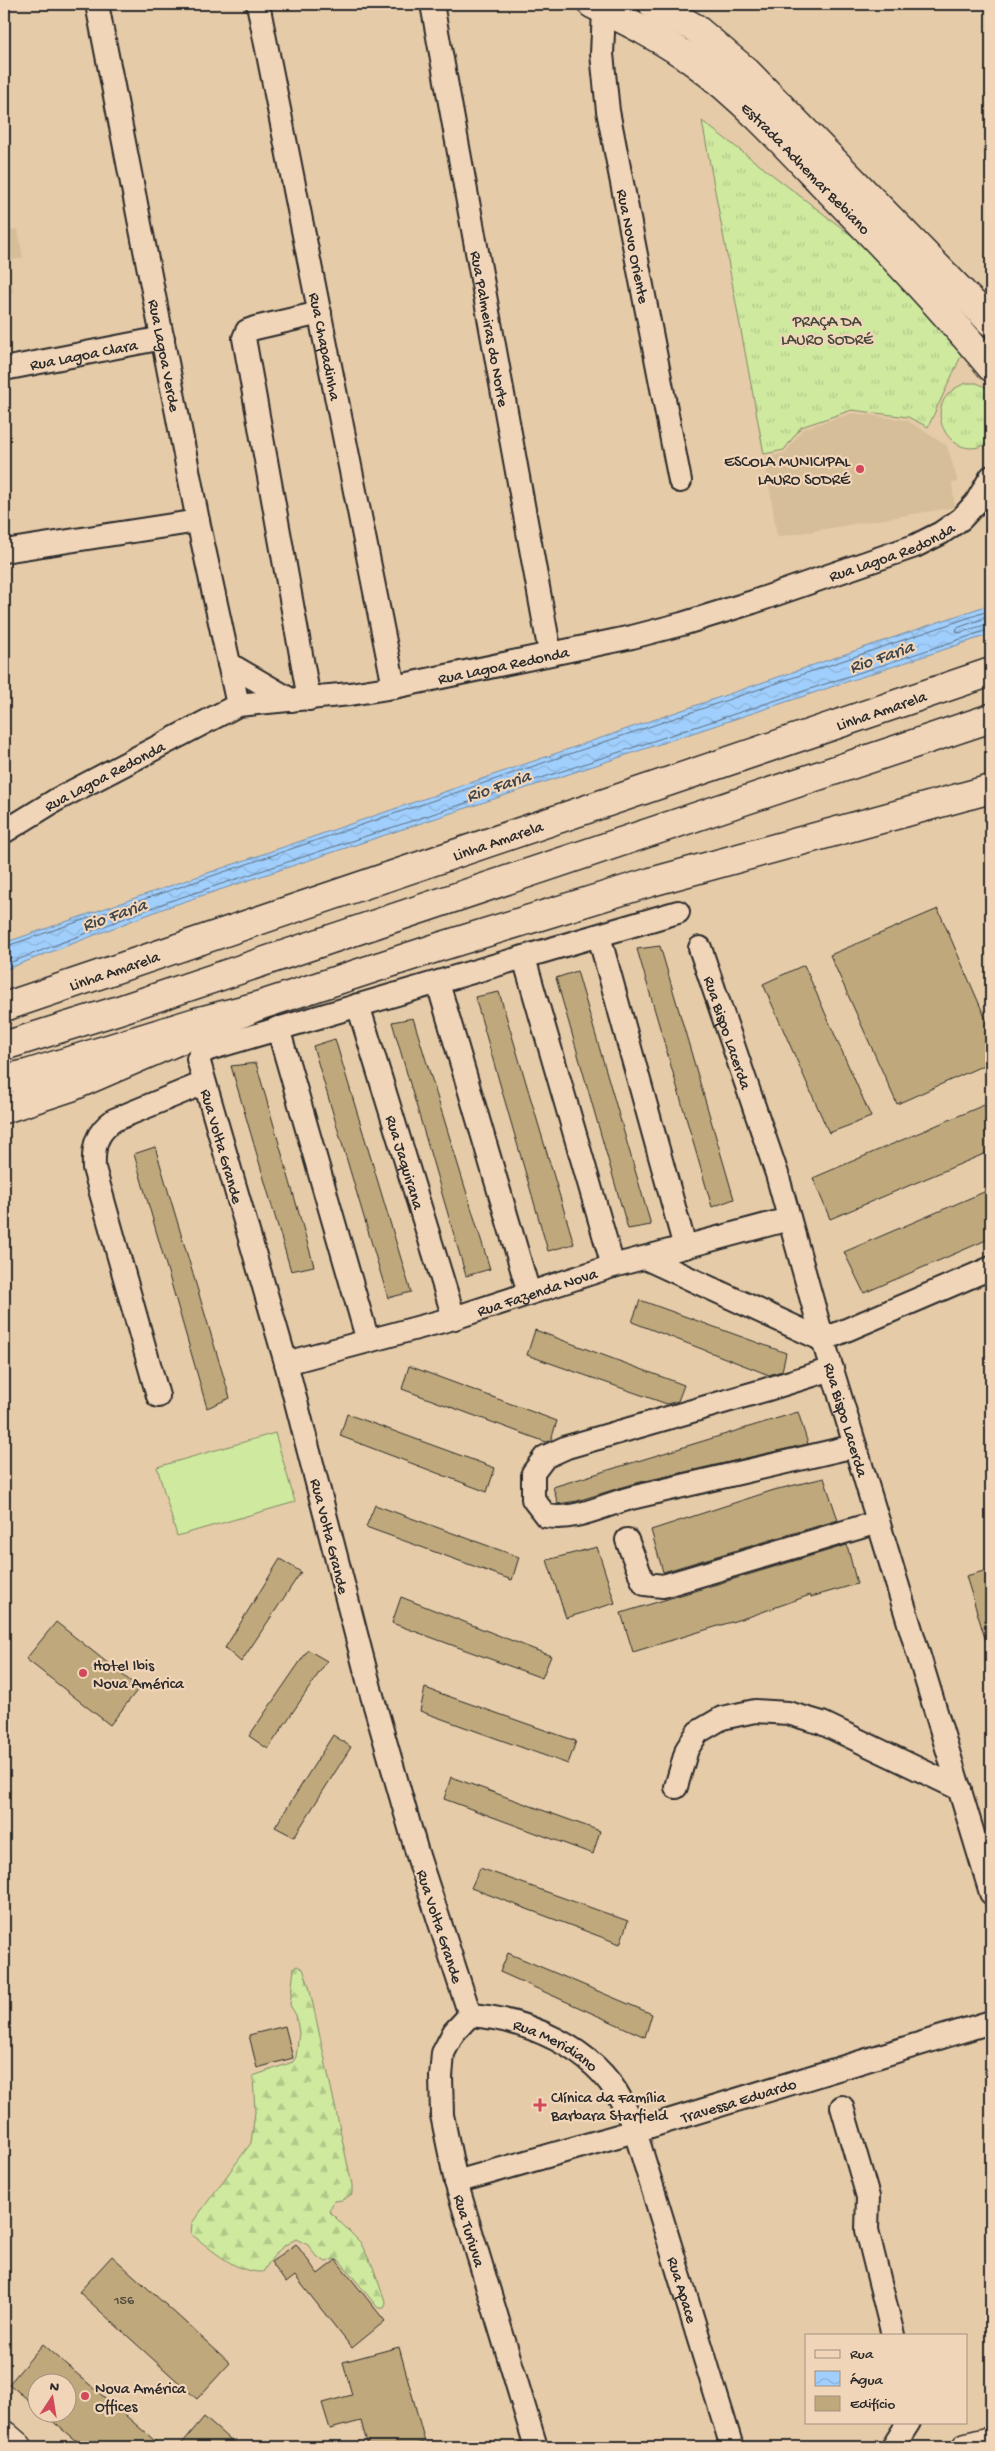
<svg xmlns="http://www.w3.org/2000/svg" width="995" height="2451" viewBox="0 0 995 2451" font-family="'Gochi Hand',sans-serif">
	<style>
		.built { fill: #d6be99 }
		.grass { fill: url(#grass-tufts); stroke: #7d8a65 }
		.forest { fill: url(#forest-firs); stroke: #7d8a65 }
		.pitch { fill: #cfe99f; stroke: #7d8a65 }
		.water { fill: url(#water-waves); stroke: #728da9 }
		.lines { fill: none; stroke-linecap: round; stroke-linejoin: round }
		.shore { stroke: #5a6d7f; stroke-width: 1 }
		.building { fill: #bfa97c; stroke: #2b2b2b }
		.minor-casing { stroke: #2b2b2b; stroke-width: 26 }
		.major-casing { stroke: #2b2b2b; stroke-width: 31 }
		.highway-casing { stroke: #2b2b2b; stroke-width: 31 }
		.minor { stroke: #f1d5b8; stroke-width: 22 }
		.major { stroke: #f1d5b8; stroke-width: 28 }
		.highway { stroke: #f1d5b8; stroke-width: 28 }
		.poi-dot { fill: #d1495b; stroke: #f1d5b8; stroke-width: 2 }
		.labels { text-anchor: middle; stroke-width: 4.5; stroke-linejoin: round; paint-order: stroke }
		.number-label { font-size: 14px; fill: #504a3f }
		.street-label { font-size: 16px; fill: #2b2b2b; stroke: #f1d5b8 }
		.park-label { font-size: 16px; fill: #44483c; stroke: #f1d5b8 }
		.poi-label { font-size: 16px; fill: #2b2b2b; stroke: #f1d5b8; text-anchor: start }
		.water-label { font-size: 18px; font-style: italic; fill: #3d444a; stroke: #f1d5b8 }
	</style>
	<defs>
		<pattern id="grass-tufts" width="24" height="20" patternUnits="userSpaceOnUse" patternTransform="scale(1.25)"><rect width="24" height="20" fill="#cfe99f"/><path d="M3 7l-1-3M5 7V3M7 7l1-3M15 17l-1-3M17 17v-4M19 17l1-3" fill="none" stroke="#b2c889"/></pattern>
		<pattern id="forest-firs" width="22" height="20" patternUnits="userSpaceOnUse" patternTransform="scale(1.25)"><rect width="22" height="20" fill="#cfe99f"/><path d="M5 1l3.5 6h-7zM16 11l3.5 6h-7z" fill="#b2c889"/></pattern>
		<pattern id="water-waves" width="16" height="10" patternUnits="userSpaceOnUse" patternTransform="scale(1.25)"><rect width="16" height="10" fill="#a1cffd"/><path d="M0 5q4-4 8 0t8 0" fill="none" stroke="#8bb2d9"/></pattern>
	</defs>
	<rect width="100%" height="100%" fill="#e6cba8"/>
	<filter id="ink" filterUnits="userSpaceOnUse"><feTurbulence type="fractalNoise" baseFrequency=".02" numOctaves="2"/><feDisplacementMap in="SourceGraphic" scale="10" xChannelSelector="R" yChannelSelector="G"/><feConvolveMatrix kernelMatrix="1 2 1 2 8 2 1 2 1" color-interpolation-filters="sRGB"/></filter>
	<g filter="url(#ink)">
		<g class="built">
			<path d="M18 229 23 258 7 261 13 292 4 294V232Z"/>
			<path d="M853 413 907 420 947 446 958 482 952 483 955 507 777 537 765 457 785 453 803 429Z"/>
		</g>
		<g class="grass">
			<path d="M702 121 868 248 962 354 928 427 908 417 852 410 801 427 784 450 764 454Z"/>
			<path d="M967 383H977L991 390V441C951 470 913 400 967 383Z"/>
		</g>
		<path class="forest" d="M297 1966 303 1969 309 1986 352 2185V2194L342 2200 334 2201 329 2211 360 2242 373 2267 386 2304 384 2308H378L340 2261 334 2259 326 2262 315 2255 308 2245 296 2239C279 2247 273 2256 263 2272 235 2273 213 2250 191 2234L192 2223 251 2143 255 2112 253 2076 293 2062 296 2057 299 2033 296 2015 290 2005 294 1968Z"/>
		<path class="pitch" d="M275 1433 295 1502 177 1536 157 1467Z"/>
		<path class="water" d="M991 604V634L165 908 4 970V943Z"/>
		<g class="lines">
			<g class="shore">
				<path d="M991 616 957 628 956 631 959 633 991 623"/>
				<path d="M4 947 991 610"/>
				<path d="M4 965 164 903 991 629"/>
			</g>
		</g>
		<g class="building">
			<path d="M938 909 991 1031V1062L897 1104 830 955Z"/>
			<path d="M660 946 734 1199 712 1207 637 949Z"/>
			<path d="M804 965 871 1117 829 1133 763 984Z"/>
			<path d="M577 971 651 1225 628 1229 556 978Z"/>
			<path d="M499 992 574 1244 548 1251 475 997Z"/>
			<path d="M413 1018 490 1269 466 1276 392 1022Z"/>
			<path d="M335 1039 411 1292 388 1298 313 1046Z"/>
			<path d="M256 1063 314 1266 291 1271 231 1066Z"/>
			<path d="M991 1102V1151L830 1219 813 1178Z"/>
			<path d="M155 1147 230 1398 207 1408 134 1154Z"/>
			<path d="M991 1189V1238L864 1293 844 1252Z"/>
			<path d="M640 1300 786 1353 782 1371 769 1375 632 1322Z"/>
			<path d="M535 1330 684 1385 678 1401 667 1404 527 1355Z"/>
			<path d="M409 1366 557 1421 551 1440 546 1442 402 1389Z"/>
			<path d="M798 1412 808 1444 632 1484 577 1501 558 1504 553 1487Z"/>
			<path d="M347 1414 495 1468 487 1492 340 1436Z"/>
			<path d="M824 1478 838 1520 663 1572 651 1530 774 1490Z"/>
			<path d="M375 1505 519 1557 512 1580 366 1527Z"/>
			<path d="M847 1545 857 1584 811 1597 810 1595 751 1616 633 1652 621 1613Z"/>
			<path d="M597 1547 615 1603 566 1618 547 1560Z"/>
			<path d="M280 1559 301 1572 241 1662 225 1648Z"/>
			<path d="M991 1569V1647L988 1648 966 1576Z"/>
			<path d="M401 1597 551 1656 542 1678 392 1623Z"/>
			<path d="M56 1622 139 1688 110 1725 26 1659Z"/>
			<path d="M308 1650 327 1661 268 1749 249 1736Z"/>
			<path d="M425 1688 576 1741 568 1764 420 1711Z"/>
			<path d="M333 1735 351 1747 294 1837 275 1827Z"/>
			<path d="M451 1777 600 1831 593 1854 444 1799Z"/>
			<path d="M480 1868 628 1921 620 1944 471 1888Z"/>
			<path d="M508 1953 652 2014 645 2037 500 1972Z"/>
			<path d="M285 2026 293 2058 257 2068 249 2035Z"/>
			<path d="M296 2244 318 2274 336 2260 385 2321 352 2348 295 2276 286 2283 271 2262Z"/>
			<path d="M112 2256 230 2363 197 2399 79 2292Z"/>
			<path d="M43 2344 68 2366 162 2447H83L44 2414H68V2384H38V2408L9 2384Z"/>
			<path d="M399 2347 425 2442 407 2447H368L361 2421 330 2429 322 2403 352 2395 343 2362Z"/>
			<path d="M204 2417 220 2431 238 2447H179Z"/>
		</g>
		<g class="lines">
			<g class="minor-casing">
				<g id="minor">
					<path id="s1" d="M97 4 198 521 238 705"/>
					<path id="s2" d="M258 4 394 687"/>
					<path id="s3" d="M432 4 550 653"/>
					<path id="s4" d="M604 10 602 54 608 111 680 481"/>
					<path id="s5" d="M4 369 163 338"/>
					<path d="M4 551 198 521"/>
					<path d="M229 664 291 700"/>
					<path d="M309 699 244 338 247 331 255 328 320 313"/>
					<path id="s6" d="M4 832 56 800 238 705 350 694 394 687 632 637 682 624 753 602 915 546 941 533 961 519 976 503 991 477"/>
					<path d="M599 936 685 1247"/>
					<path id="s7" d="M700 948 777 1174 823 1340 991 1893"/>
					<path d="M524 958 613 1266"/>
					<path d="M438 983 529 1293"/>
					<path id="s8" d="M358 1005 454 1318"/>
					<path d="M278 1028 368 1341"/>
					<path d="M645 1258 823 1340"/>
					<path d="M823 1340 991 1268"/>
					<path id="s9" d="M286 1363 454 1318 613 1266 789 1219"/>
					<path d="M832 1369 765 1390 567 1447 545 1457 533 1473V1499L546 1516C579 1521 604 1504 635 1497 708 1480 782 1463 855 1446"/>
					<path d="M158 1396 94 1168C93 1146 96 1133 114 1120L204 1083"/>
					<path d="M627 1540 642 1579 645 1584 663 1586 878 1522"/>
					<path d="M676 1787 687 1749 698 1732 722 1718 755 1711 788 1713 822 1723 960 1789"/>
					<path d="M470 2015 418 1856 371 1692 286 1363 198 1059 203 1052 209 1049 678 912"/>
					<path id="s10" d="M470 2015C526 2019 594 2048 621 2100 627 2110 631 2121 635 2131L732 2447"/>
					<path id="s11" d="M470 2015 454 2032 443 2053 441 2077 442 2115 456 2182 536 2447"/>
					<path d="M842 2107 868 2197 867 2230 893 2335"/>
					<path id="s12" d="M456 2182 635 2131 991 2022"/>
					<path d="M893 2447 909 2422"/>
				</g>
			</g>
			<g class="major-casing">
				<g id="major">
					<path id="s13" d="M592 4C627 21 665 40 697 64 742 98 781 140 820 181 879 241 937 302 991 367"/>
					<path d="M653 4 695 28 747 72 991 322"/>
					<path d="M4 1109 71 1087 258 1006 439 947 651 882 991 789"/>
					<path d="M4 2435 18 2447"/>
					<path d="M966 2447 991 2441"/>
				</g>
			</g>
			<g class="highway-casing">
				<g id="highway">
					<path id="s14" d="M4 1007 991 672"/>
					<path d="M4 1046 119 1010 991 718"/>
					<path d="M4 1079 27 1074 196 1022 258 1006"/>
				</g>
			</g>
			<use href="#minor" class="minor"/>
			<use href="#major" class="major"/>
			<use href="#highway" class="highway"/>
		</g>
	</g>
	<g class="poi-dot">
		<circle cx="860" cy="469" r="5"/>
		<circle cx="83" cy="1673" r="5"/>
		<path d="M537.5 2097.5h5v5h5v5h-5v5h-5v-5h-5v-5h5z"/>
		<circle cx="85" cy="2396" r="5"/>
	</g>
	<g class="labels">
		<g class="number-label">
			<text x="124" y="2304">156</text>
		</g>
		<g class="street-label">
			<text dy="6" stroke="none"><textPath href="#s13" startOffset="272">Estrada Adhemar Bebiano</textPath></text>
			<text dy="6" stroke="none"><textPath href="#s4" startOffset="239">Rua Novo Oriente</textPath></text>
			<text dy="6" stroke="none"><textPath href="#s3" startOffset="330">Rua Palmeiras do Norte</textPath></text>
			<text dy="6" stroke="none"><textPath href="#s2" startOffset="349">Rua Chapadinha</textPath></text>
			<text dy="6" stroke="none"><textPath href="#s5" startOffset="81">Rua Lagoa Clara</textPath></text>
			<text dy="6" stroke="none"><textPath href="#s1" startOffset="358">Rua Lagoa Verde</textPath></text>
			<text dy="6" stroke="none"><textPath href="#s6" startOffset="940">Rua Lagoa Redonda</textPath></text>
			<text dy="6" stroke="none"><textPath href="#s6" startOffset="535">Rua Lagoa Redonda</textPath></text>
			<text dy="6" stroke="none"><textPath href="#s14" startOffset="926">Linha Amarela</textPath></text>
			<text dy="6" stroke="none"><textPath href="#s6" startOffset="115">Rua Lagoa Redonda</textPath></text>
			<text dy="6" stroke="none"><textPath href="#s14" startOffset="521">Linha Amarela</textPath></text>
			<text dy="6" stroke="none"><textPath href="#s14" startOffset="116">Linha Amarela</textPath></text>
			<text dy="6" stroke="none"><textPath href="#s7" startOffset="89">Rua Bispo Lacerda</textPath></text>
			<text transform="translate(223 1146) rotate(74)" y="6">Rua Volta Grande</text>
			<text dy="6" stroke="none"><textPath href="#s8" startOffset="164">Rua Jaquirana</textPath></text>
			<text dy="6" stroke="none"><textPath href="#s9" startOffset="261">Rua Fazenda Nova</textPath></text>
			<text dy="6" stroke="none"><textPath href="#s7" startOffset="494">Rua Bispo Lacerda</textPath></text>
			<text transform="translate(331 1536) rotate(76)" y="6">Rua Volta Grande</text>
			<text transform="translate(441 1926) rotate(72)" y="6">Rua Volta Grande</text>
			<text dy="6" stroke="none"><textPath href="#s10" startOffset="92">Rua Meridiano</textPath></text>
			<text dy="6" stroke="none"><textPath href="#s12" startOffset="294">Travessa Eduardo</textPath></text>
			<text dy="6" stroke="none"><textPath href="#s11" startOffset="228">Rua Turiuva</textPath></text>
			<text dy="6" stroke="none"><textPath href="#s10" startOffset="380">Rua Apace</textPath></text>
		</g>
		<g class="park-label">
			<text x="827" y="326">PRAÇA DA<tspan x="827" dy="18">LAURO SODRÉ</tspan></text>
		</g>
		<g class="poi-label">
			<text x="850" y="466" text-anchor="end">ESCOLA MUNICIPAL<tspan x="850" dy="18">LAURO SODRÉ</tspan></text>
			<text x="93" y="1670">Hotel Ibis<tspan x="93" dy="18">Nova América</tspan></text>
			<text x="551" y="2102">Clínica da Família<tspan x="551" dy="18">Barbara Starfield</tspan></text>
			<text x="95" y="2393">Nova América<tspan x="95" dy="18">Offices</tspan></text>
		</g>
		<g class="water-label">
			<text transform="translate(881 656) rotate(-19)" y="6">Rio Faria</text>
			<text transform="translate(498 785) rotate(-19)" y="6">Rio Faria</text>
			<text transform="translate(114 914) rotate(-19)" y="6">Rio Faria</text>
		</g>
	</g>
	<rect width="995" height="2451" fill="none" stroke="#f1d5b8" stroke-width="20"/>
	<rect x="10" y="10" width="975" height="2431" fill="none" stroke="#2b2b2b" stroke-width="2" filter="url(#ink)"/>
	<rect x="805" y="2334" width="162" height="90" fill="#f1d5b8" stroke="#a29180"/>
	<rect x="815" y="2350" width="25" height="8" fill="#f1d5b8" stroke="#a29180"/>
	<text x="850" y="2358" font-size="15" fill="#2b2b2b">Rua</text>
	<rect x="815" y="2371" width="25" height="15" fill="url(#water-waves)" stroke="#a29180"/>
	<text x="850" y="2384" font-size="15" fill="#2b2b2b">Água</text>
	<rect x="815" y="2396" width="25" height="15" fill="#bfa97c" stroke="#a29180"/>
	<text x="850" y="2408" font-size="15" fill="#2b2b2b">Edifício</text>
	<g transform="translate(52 2398) rotate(12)"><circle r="24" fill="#f1d5b8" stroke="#a29180"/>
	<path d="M0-4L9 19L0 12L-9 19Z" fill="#d1495b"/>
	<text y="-8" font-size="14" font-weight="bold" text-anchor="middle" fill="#2b2b2b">N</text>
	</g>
</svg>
